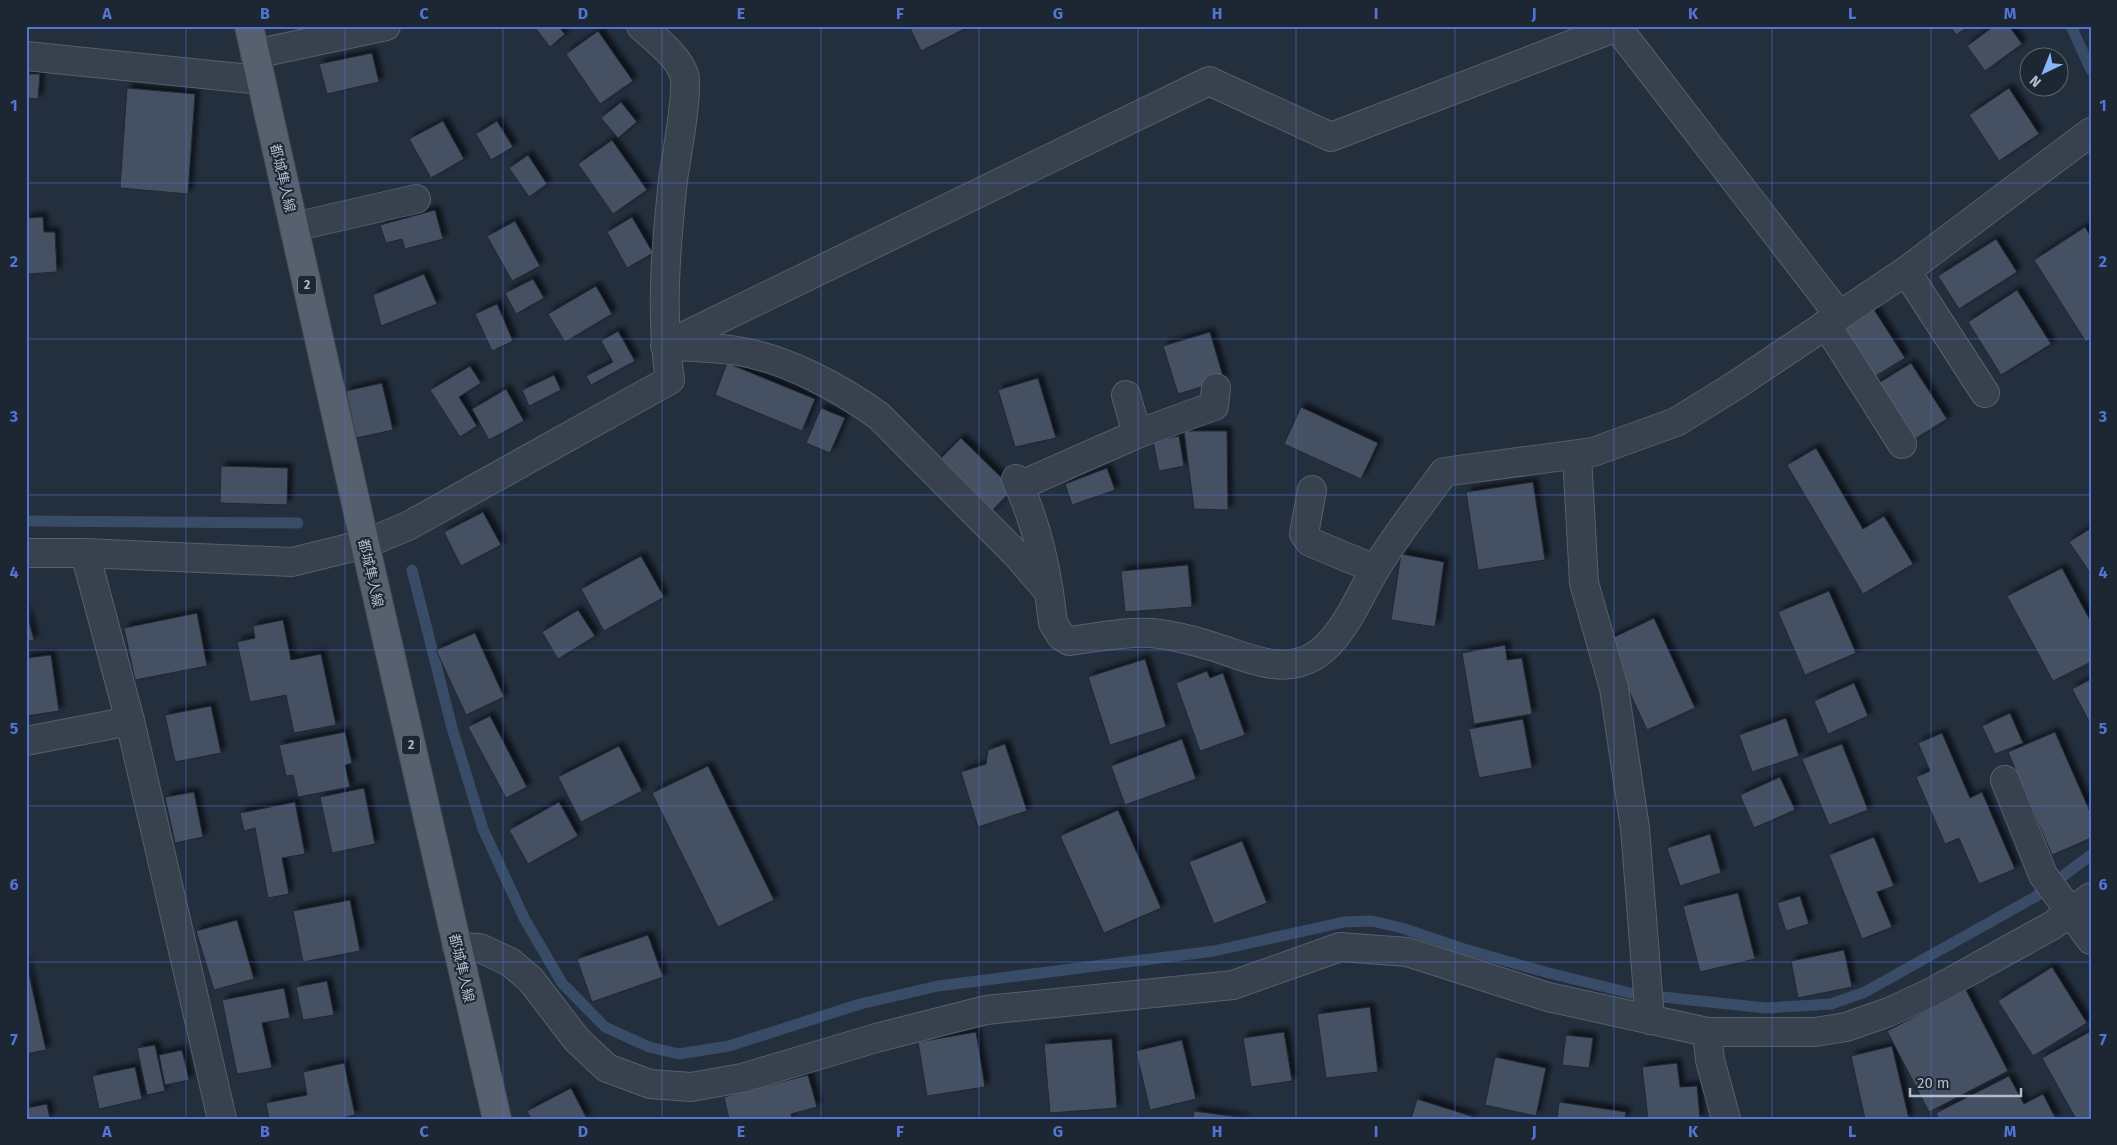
<svg xmlns="http://www.w3.org/2000/svg" width="2117" height="1145" viewBox="0 0 2117 1145" font-family="'Fira Sans','Noto Sans JP',sans-serif">
	<style>
		.lines { fill: none; stroke-linecap: round; stroke-linejoin: round }
		.stream { stroke: #394c67; stroke-width: 11 }
		.building { fill: #455162; stroke: #1f2835; filter: url(#shadow) }
		.minor-casing { stroke: #565f6c; stroke-width: 30 }
		.major-casing { stroke: #414a57; stroke-width: 30 }
		.minor { stroke: #38414e; stroke-width: 28 }
		.major { stroke: #56606e; stroke-width: 28 }
		.grid { fill: none; stroke: #5274d3; stroke-width: 1; stroke-opacity: 0.55 }
		.labels { text-anchor: middle; stroke-width: 4; stroke-linejoin: round; paint-order: stroke }
		.shield { fill: #1d2633; stroke: #878f9c; stroke-width: 1 }
		.shield-label { font-size: 12px; font-weight: bold; fill: #b4bcc9 }
		.street-label { font-size: 14px; fill: #b4bcc9; stroke: #1d2633 }
		.neatline { fill: none; stroke: #5274d3; stroke-width: 2 }
		.grid-label { font-size: 16px; text-anchor: middle; font-weight: bold; fill: #5274d3 }
	</style>
	<defs>
		<filter id="shadow"><feDropShadow dx="4.5" dy="-4.5" stdDeviation="2.5" flood-color="#0009"/></filter>
	</defs>
	<rect width="100%" height="100%" fill="#242f3e"/>
	<g class="lines">
		<g class="stream">
			<path d="M2071 26 2091 70"/>
			<path d="M26 521 298 523"/>
			<path d="M412 570 452 728 483 829 524 918 562 983 605 1027 649 1047 679 1054 729 1046 860 1004 938 986 1214 951 1344 922 1372 921 1402 928 1464 949 1545 972 1634 994 1766 1008 1831 1004 1865 992 2035 897 2091 855"/>
		</g>
	</g>
	<g class="building">
		<path d="M534 26H558L565 34 550 47Z"/>
		<path d="M909 26H970L921 51Z"/>
		<path d="M1950 26H1969L1956 35Z"/>
		<path d="M1994 26H2009L2022 44 1985 71 1967 46Z"/>
		<path d="M598 31 633 81 600 104 566 54Z"/>
		<path d="M372 53 379 82 327 94 319 64Z"/>
		<path d="M26 74H40L38 99 26 98Z"/>
		<path d="M127 88 195 94 188 194 120 188Z"/>
		<path d="M2009 88 2039 134 1999 161 1969 115Z"/>
		<path d="M621 102 637 122 618 138 601 118Z"/>
		<path d="M443 121 464 159 431 178 409 139Z"/>
		<path d="M497 121 513 147 491 160 476 134Z"/>
		<path d="M612 140 647 190 613 214 578 164Z"/>
		<path d="M528 155 547 184 529 197 509 168Z"/>
		<path d="M435 210 443 239 405 249 402 239 386 243 380 225Z"/>
		<path d="M43 217 44 232H55L57 272 26 274V218Z"/>
		<path d="M632 217 653 253 627 268 607 232Z"/>
		<path d="M515 221 540 266 512 281 487 236Z"/>
		<path d="M2085 227 2091 237V338L2086 342 2034 260Z"/>
		<path d="M1996 239 2017 272 1959 309 1938 276Z"/>
		<path d="M424 274 437 304 381 326 373 295Z"/>
		<path d="M533 279 544 298 516 314 505 293Z"/>
		<path d="M596 286 612 314 565 342 548 314Z"/>
		<path d="M2017 290 2051 344 2001 375 1968 322Z"/>
		<path d="M497 304 513 341 492 351 475 314Z"/>
		<path d="M1873 308 1905 358 1874 377 1842 327Z"/>
		<path d="M618 331 635 361 591 385 586 376 613 362 601 341Z"/>
		<path d="M1210 332 1224 380 1178 394 1163 346Z"/>
		<path d="M727 363 815 399 802 431 715 395Z"/>
		<path d="M1911 363 1947 419 1910 442 1874 386Z"/>
		<path d="M470 366 481 383 459 397 477 426 460 437 430 390Z"/>
		<path d="M554 375 561 390 529 406 522 390Z"/>
		<path d="M1038 378 1056 438 1015 447 998 390Z"/>
		<path d="M382 383 393 430 356 438 346 391Z"/>
		<path d="M506 389 524 421 489 440 472 409Z"/>
		<path d="M1301 407 1378 443 1361 479 1284 444Z"/>
		<path d="M821 408 845 418 830 453 806 443Z"/>
		<path d="M1184 431H1227L1228 510 1194 509Z"/>
		<path d="M1179 436 1184 466 1159 471 1153 441Z"/>
		<path d="M961 438 1013 489 985 518 933 466Z"/>
		<path d="M1816 448 1863 529 1884 516 1913 564 1863 594 1787 465Z"/>
		<path d="M221 466 288 468 287 505 220 503Z"/>
		<path d="M1107 468 1115 490 1072 505 1065 484Z"/>
		<path d="M1533 482 1545 560 1478 570 1466 492Z"/>
		<path d="M483 512 501 545 461 566 444 532Z"/>
		<path d="M2091 528V574L2069 542Z"/>
		<path d="M1401 554 1444 562 1435 627 1391 620Z"/>
		<path d="M641 556 664 597 604 631 581 589Z"/>
		<path d="M1188 565 1192 607 1125 612 1121 571Z"/>
		<path d="M2062 568 2091 622V662L2053 681 2007 596Z"/>
		<path d="M1829 591 1856 653 1805 675 1778 612Z"/>
		<path d="M26 610 34 640 26 642Z"/>
		<path d="M578 610 595 636 558 659 542 632Z"/>
		<path d="M197 613 207 666 135 680 124 628Z"/>
		<path d="M1654 618 1695 708 1647 730 1606 641Z"/>
		<path d="M283 620 291 660 321 654 336 725 294 733 286 695 250 702 237 642 255 638 253 626Z"/>
		<path d="M475 633 504 697 466 715 436 650Z"/>
		<path d="M1505 645 1507 660 1522 658 1532 714 1474 724 1462 653Z"/>
		<path d="M51 655 59 711 26 716V658Z"/>
		<path d="M1145 659 1166 727 1110 745 1088 677Z"/>
		<path d="M1207 671 1210 678 1223 673 1245 735 1200 751 1176 683Z"/>
		<path d="M2091 679V725L2072 689Z"/>
		<path d="M1854 683 1868 716 1828 734 1814 701Z"/>
		<path d="M211 706 221 753 175 762 165 715Z"/>
		<path d="M2010 713 2023 743 1995 754 1982 726Z"/>
		<path d="M490 716 527 787 506 798 468 727Z"/>
		<path d="M1786 718 1799 756 1752 772 1739 735Z"/>
		<path d="M1523 719 1532 768 1479 778 1469 729Z"/>
		<path d="M345 732 352 763 345 765 350 787 298 797 293 775 286 776 279 745Z"/>
		<path d="M2055 732 2091 814V838L2052 855 2008 752Z"/>
		<path d="M1942 733 1970 798 1982 792 2015 869 1979 884 1959 838 1945 844 1916 777 1930 771 1918 743Z"/>
		<path d="M1182 739 1196 779 1125 805 1111 766Z"/>
		<path d="M1005 744 1027 811 978 827 961 772 986 764 988 750Z"/>
		<path d="M1842 744 1868 810 1829 825 1802 759Z"/>
		<path d="M619 746 642 791 581 822 558 777Z"/>
		<path d="M708 766 774 900 718 927 652 793Z"/>
		<path d="M1780 777 1795 810 1754 828 1740 795Z"/>
		<path d="M364 788 375 844 332 853 320 797Z"/>
		<path d="M194 792 203 837 175 843 165 797Z"/>
		<path d="M295 802 305 854 282 858 289 894 268 898 255 828 244 831 240 813Z"/>
		<path d="M559 802 578 836 528 864 509 830Z"/>
		<path d="M1118 810 1161 908 1104 933 1060 836Z"/>
		<path d="M1710 834 1721 873 1680 886 1667 848Z"/>
		<path d="M1874 837 1894 886 1877 892 1892 927 1862 939 1829 855Z"/>
		<path d="M1242 841 1267 903 1214 924 1189 862Z"/>
		<path d="M1738 893 1755 959 1700 972 1683 906Z"/>
		<path d="M1800 896 1809 924 1786 931 1777 903Z"/>
		<path d="M350 900 360 951 303 962 293 911Z"/>
		<path d="M237 920 254 979 214 990 196 931Z"/>
		<path d="M648 935 663 977 592 1002 577 959Z"/>
		<path d="M1844 950 1852 987 1798 998 1791 961Z"/>
		<path d="M26 961 46 1050 26 1054Z"/>
		<path d="M2052 967 2087 1023 2033 1056 1998 1001Z"/>
		<path d="M327 981 334 1015 303 1020 296 987Z"/>
		<path d="M284 988 290 1018 262 1023 272 1068 237 1074 222 1000Z"/>
		<path d="M1966 990 2008 1071 1929 1112 1887 1031Z"/>
		<path d="M1370 1007 1378 1072 1326 1078 1317 1014Z"/>
		<path d="M2091 1031V1119H2076L2042 1058Z"/>
		<path d="M976 1032 985 1087 927 1096 918 1042Z"/>
		<path d="M1284 1032 1292 1081 1251 1087 1243 1038Z"/>
		<path d="M1566 1035 1593 1038 1589 1068 1562 1065Z"/>
		<path d="M1112 1039 1117 1108 1050 1113 1044 1044Z"/>
		<path d="M1182 1040 1196 1099 1150 1110 1136 1051Z"/>
		<path d="M155 1045 165 1091 147 1095 137 1048Z"/>
		<path d="M1892 1046 1909 1119H1865L1851 1056Z"/>
		<path d="M182 1050 189 1080 165 1085 159 1055Z"/>
		<path d="M1495 1057 1546 1068 1536 1116 1485 1105Z"/>
		<path d="M344 1063 355 1115 337 1119H269L266 1103 307 1095 303 1072Z"/>
		<path d="M1677 1063 1680 1087 1697 1086 1700 1119H1648L1642 1067Z"/>
		<path d="M135 1067 142 1099 99 1109 92 1076Z"/>
		<path d="M808 1075 817 1107 791 1114 792 1119H729L724 1097Z"/>
		<path d="M2009 1076 2024 1104 2043 1094 2056 1119H1939L1936 1113Z"/>
		<path d="M571 1088 587 1119H531L527 1111Z"/>
		<path d="M1417 1099 1474 1117 1473 1119H1411Z"/>
		<path d="M1559 1102 1626 1112 1625 1119H1557Z"/>
		<path d="M47 1104 50 1119H26V1108Z"/>
		<path d="M1194 1111 1245 1118V1119H1193Z"/>
	</g>
	<g class="lines">
		<g class="minor-casing">
			<g id="minor">
				<path d="M255 54 386 26"/>
				<path d="M26 56 261 80"/>
				<path d="M294 227 416 199"/>
				<path d="M1906 271 1985 393"/>
				<path d="M1826 324 1902 444"/>
				<path d="M666 345 1209 81 1331 137 1617 27 1839 315"/>
				<path d="M665 346C689 347 714 347 737 351 785 358 840 388 879 416L1017 555 1049 592 1053 623 1061 636 1069 641C1095 638 1125 631 1152 633 1171 635 1192 640 1211 646 1245 656 1282 677 1316 655 1344 636 1359 596 1376 568 1396 535 1421 504 1444 472L1593 452 1676 422 1733 387 1906 271 2091 132"/>
				<path d="M1137 434 1214 406 1216 388"/>
				<path d="M1577 455 1584 583 1614 688 1635 828 1650 1020"/>
				<path d="M1016 479C1033 515 1043 553 1049 592"/>
				<path d="M1019 486 1137 434 1126 395"/>
				<path d="M1312 490 1304 534 1310 542 1375 569"/>
				<path d="M26 553H85L292 562 365 544 408 526 670 380C660 314 666 246 673 180 676 159 689 90 684 74 677 55 656 40 641 26"/>
				<path d="M85 553 130 721 222 1119"/>
				<path d="M26 741 130 721"/>
				<path d="M2005 780 2043 875 2091 940"/>
				<path d="M457 947 480 948 510 962 531 980 577 1040 607 1068 650 1084 691 1087 742 1078 876 1038 986 1010 1233 985 1340 947 1407 952 1548 997 1707 1032H1815L1846 1027 1889 1012 1932 992 2053 925 2091 897"/>
				<path d="M1707 1032 1710 1060 1726 1119"/>
			</g>
		</g>
		<g class="major-casing">
			<path id="major" d="M249 26 365 544 497 1119"/>
		</g>
		<use href="#minor" class="minor"/>
		<use href="#major" class="major"/>
	</g>
	<path class="grid" d="M186 26V1119M345 26V1119M503 26V1119M662 26V1119M821 26V1119M979 26V1119M1138 26V1119M1296 26V1119M1455 26V1119M1614 26V1119M1772 26V1119M1931 26V1119M26 183H2091M26 339H2091M26 495H2091M26 650H2091M26 806H2091M26 962H2091"/>
	<g class="labels">
		<g class="shield">
			<rect x="298" y="275.5" width="18" height="19" rx="4"/>
			<rect x="402" y="735.5" width="18" height="19" rx="4"/>
		</g>
		<g class="shield-label">
			<text x="307" y="289">2</text>
			<text x="411" y="749">2</text>
		</g>
		<g class="street-label">
			<text transform="translate(283 178) rotate(77)" y="5">都城隼人線</text>
			<text transform="translate(371 573) rotate(77)" y="5">都城隼人線</text>
			<text transform="translate(462 968) rotate(77)" y="5">都城隼人線</text>
		</g>
	</g>
	<rect width="2117" height="1145" fill="none" stroke="#1d2633" stroke-width="55"/>
	<g transform="translate(2044 72) rotate(223)"><circle r="24" fill="#1d2633" stroke="#59626f"/>
	<path d="M0-4L9 19L0 12L-9 19Z" fill="#8ab4f8"/>
	<text y="-8" font-size="14" font-weight="bold" text-anchor="middle" fill="#b4bcc9">N</text>
	</g>
	<path d="M1910 1088v8h111v-8" fill="none" stroke="#b4bcc9" stroke-width="2.5"/>
	<text x="1917" y="1088" font-size="15" fill="#b4bcc9" stroke="#1d2633" stroke-width="4" paint-order="stroke">20 m</text>
	<rect x="28" y="28" width="2062" height="1090" class="neatline"/>
	<g class="grid-label">
		<text x="107" y="19">A</text>
		<text x="265" y="19">B</text>
		<text x="424" y="19">C</text>
		<text x="583" y="19">D</text>
		<text x="741" y="19">E</text>
		<text x="900" y="19">F</text>
		<text x="1058" y="19">G</text>
		<text x="1217" y="19">H</text>
		<text x="1376" y="19">I</text>
		<text x="1534" y="19">J</text>
		<text x="1693" y="19">K</text>
		<text x="1852" y="19">L</text>
		<text x="2010" y="19">M</text>
		<text x="14" y="111">1</text>
		<text x="2103" y="111">1</text>
		<text x="14" y="267">2</text>
		<text x="2103" y="267">2</text>
		<text x="14" y="422">3</text>
		<text x="2103" y="422">3</text>
		<text x="14" y="578">4</text>
		<text x="2103" y="578">4</text>
		<text x="14" y="734">5</text>
		<text x="2103" y="734">5</text>
		<text x="14" y="890">6</text>
		<text x="2103" y="890">6</text>
		<text x="14" y="1045">7</text>
		<text x="2103" y="1045">7</text>
		<text x="107" y="1137">A</text>
		<text x="265" y="1137">B</text>
		<text x="424" y="1137">C</text>
		<text x="583" y="1137">D</text>
		<text x="741" y="1137">E</text>
		<text x="900" y="1137">F</text>
		<text x="1058" y="1137">G</text>
		<text x="1217" y="1137">H</text>
		<text x="1376" y="1137">I</text>
		<text x="1534" y="1137">J</text>
		<text x="1693" y="1137">K</text>
		<text x="1852" y="1137">L</text>
		<text x="2010" y="1137">M</text>
	</g>
</svg>
